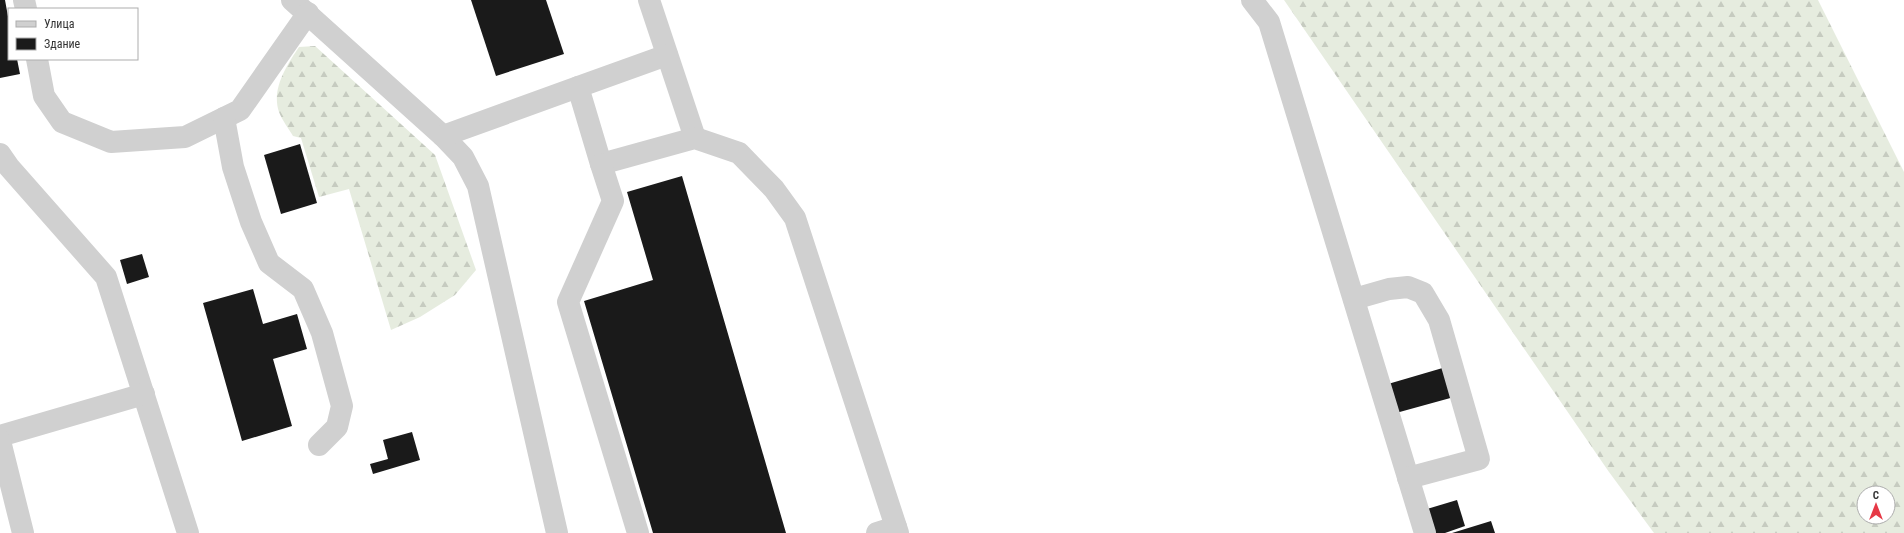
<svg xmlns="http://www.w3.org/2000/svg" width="1904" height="533" viewBox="0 0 1904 533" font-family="'Roboto Condensed',sans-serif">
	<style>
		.forest { fill: url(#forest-firs); fill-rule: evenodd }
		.building { fill: #1a1a1a }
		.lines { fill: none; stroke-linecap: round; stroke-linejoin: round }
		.minor { stroke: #d0d0d0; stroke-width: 22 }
	</style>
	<defs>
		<pattern id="forest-firs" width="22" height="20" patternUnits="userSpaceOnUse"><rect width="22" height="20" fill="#e6ecdf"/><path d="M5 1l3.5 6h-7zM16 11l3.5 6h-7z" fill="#c6cbc0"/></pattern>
	</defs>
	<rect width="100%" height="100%" fill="#fff"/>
	<g class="forest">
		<path d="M1284 0H1818L1904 172V533H1654L1609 472ZM1864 493H1888V517H1864Z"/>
		<path d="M315 46 435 155 476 270 455 295 420 317 391 330 349 189 319 197 301 138 293 136C289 129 282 120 279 112 271 89 287 65 299 47Z"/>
	</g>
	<g class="building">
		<path d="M0 0H5L9 22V59H17L20 74 0 78Z"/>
		<path d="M471 0H546L564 54 496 76Z"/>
		<path d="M300 144 317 203 281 214 264 155Z"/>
		<path d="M682 176 786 533H653L584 301 653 280 627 192Z"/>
		<path d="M142 254 149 277 127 284 120 260Z"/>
		<path d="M253 289 263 324 297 314 307 349 273 359 292 426 242 441 203 303Z"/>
		<path d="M1446 367 1454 397 1396 413 1388 384Z"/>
		<path d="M412 432 420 460 373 474 370 464 388 459 383 440Z"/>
		<path d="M1457 500 1465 526 1445 533H1434L1427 509Z"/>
		<path d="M1491 521 1495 533H1452Z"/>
	</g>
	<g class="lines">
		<g class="minor">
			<path d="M24 0 26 9"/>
			<path d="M292 0 443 136 463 157 478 186 557 533"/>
			<path d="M649 0 695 138"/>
			<path d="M1252 0 1269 22 1425 533"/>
			<path d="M37 59 44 96 62 122 111 142 185 137 240 110 308 13"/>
			<path d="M578 87 667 55"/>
			<path d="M224 118 233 167 251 222 269 263 303 289 322 333 342 406 337 427 319 445"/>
			<path d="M443 136 578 87 601 164 695 138 739 153 774 189 795 218 898 533"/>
			<path d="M0 154 9 167 106 277 188 533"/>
			<path d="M601 164 613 201 568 302 638 533"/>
			<path d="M1354 299 1389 289 1408 287 1423 293 1439 320 1479 459 1408 478"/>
			<path d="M0 436 144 394"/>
			<path d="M0 441 23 533"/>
			<path d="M877 533 896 527"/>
		</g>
	</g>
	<rect x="8" y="8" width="130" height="52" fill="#ffffff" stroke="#adadad"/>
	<rect x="16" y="21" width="20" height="6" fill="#d0d0d0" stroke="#adadad"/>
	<text x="44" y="28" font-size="12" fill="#333333">Улица</text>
	<rect x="16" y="38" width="20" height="12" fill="#1a1a1a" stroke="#adadad"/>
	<text x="44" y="48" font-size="12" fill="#333333">Здание</text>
	<g transform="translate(1876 505)"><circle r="19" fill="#ffffff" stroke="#adadad"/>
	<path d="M0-3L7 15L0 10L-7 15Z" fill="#e63946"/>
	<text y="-6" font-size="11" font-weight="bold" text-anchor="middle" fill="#333333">С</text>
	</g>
</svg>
